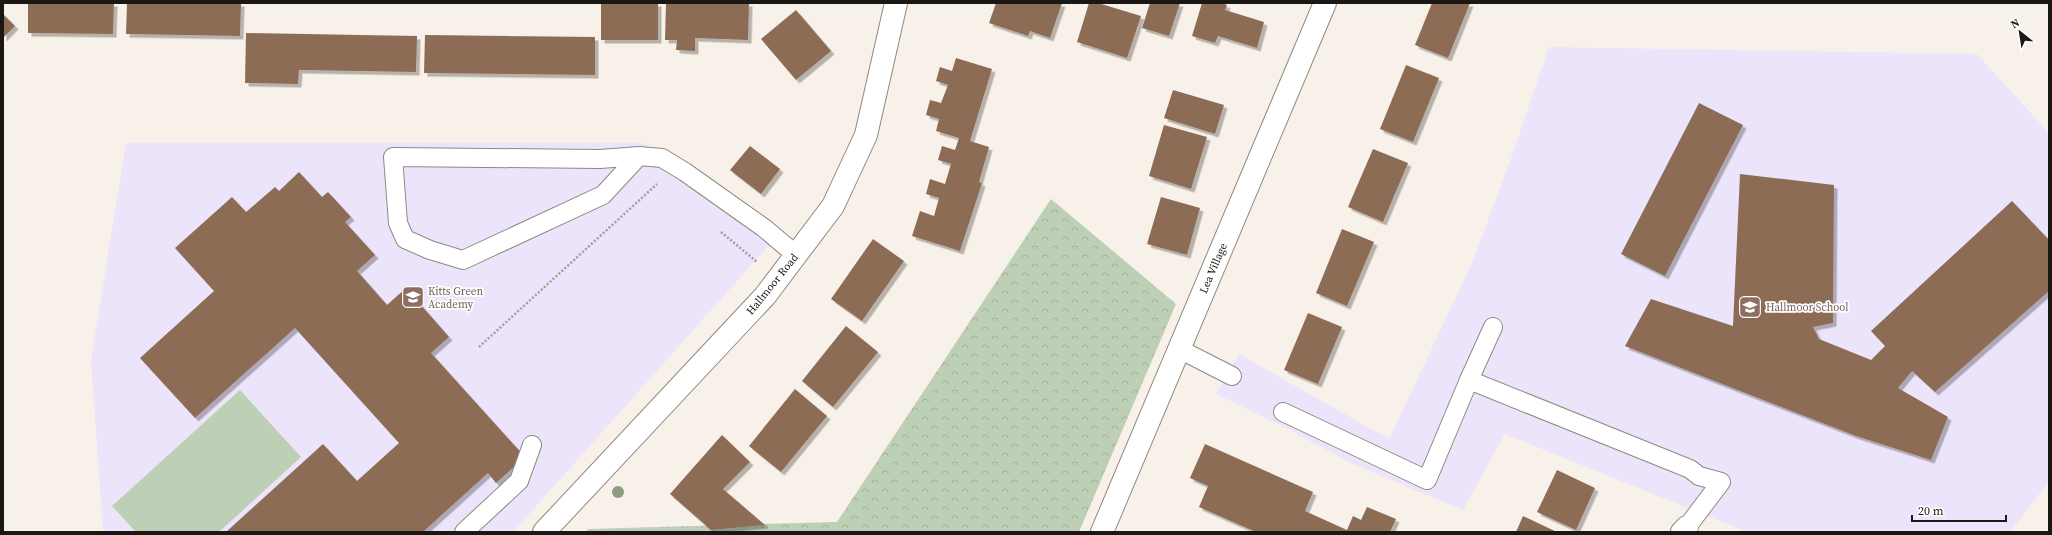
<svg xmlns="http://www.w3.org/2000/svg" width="2052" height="535" viewBox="0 0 2052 535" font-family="'Source Serif 4',serif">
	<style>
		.education { fill: #ece4fa }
		.park { fill: url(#park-crowns) }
		.pitch { fill: #bdcfb5 }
		.building { fill: #8d6c57; filter: url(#shadow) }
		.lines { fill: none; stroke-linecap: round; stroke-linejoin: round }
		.service-casing { stroke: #8f8981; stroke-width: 20 }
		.minor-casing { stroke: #8f8981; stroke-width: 24 }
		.path { stroke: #a39e98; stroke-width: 2.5; stroke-dasharray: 2 2; stroke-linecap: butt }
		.service { stroke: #fff; stroke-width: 18 }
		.minor { stroke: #fff; stroke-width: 22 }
		.tree { fill: #8d9c7e }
		.labels { text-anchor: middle; stroke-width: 3.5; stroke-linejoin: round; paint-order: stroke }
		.street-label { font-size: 11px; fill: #1a1815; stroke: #fff }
		.education-label { font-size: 11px; fill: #785e54; stroke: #fff; text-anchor: start }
	</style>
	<defs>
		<pattern id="park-crowns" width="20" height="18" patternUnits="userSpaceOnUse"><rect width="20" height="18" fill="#bdcfb5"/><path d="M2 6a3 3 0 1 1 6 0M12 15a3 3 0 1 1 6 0" fill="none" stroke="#a2b19b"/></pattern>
		<filter id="shadow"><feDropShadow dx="3.5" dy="3.5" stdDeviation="0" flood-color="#0004"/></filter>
	</defs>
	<rect width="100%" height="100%" fill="#f8f1e9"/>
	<g class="education">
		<path d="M1549 47 1977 54 2049 133V481L2010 532H1747L1505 434 1463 510 1353 464 1282 426 1216 394 1239 354 1389 439 1473 261 1514 150Z"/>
		<path d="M126 143H643L780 233 513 532H103L91 360Z"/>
	</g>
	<path class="park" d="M1051 199 1176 304 1079 532H586L588 529 837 522Z"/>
	<path class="pitch" d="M240 390 301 457 219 532H136L112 506Z"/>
	<g class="building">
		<path d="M28 3H114L113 34 28 33Z"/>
		<path d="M127 3H241L240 36 126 34Z"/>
		<rect x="601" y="3" width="57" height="37"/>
		<path d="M666 3H749L748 40 695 38V51L676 50 677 40H665Z"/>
		<path d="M996 3H1062L1050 38 1030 31 1028 36 989 23Z"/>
		<path d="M1089 3H1098L1141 16 1127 58 1077 42Z"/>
		<path d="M1150 3H1180L1169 36 1142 28Z"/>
		<path d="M1202 3H1222L1227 5 1225 10 1264 22 1257 48 1218 36 1215 43 1192 36Z"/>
		<path d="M1432 3H1470L1448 58 1415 45Z"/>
		<path d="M796 10 831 51 796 80 761 39Z"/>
		<path d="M3 14 15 26 3 38Z"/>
		<path d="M246 33 417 36 416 72 299 70 298 84 245 83Z"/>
		<path d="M425 35 595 37V75L424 73Z"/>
		<path d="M956 58 992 69 970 141 989 147 979 182 982 183 960 251 912 236 920 211 934 216 939 198 926 194 930 179 945 184 951 164 938 160 942 146 955 150 959 138 936 131 939 119 926 115 930 100 941 103 948 85 936 81 940 67 952 71Z"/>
		<path d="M1406 65 1439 78 1413 142 1380 129Z"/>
		<path d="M1173 90 1224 105 1215 134 1164 118Z"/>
		<path d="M1699 103 1743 125 1665 276 1621 254Z"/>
		<path d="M1164 125 1207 137 1191 189 1149 176Z"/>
		<path d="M750 146 780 169 761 194 730 170Z"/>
		<path d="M1373 149 1408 163 1383 222 1348 207Z"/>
		<path d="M299 172 322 197 328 192 351 217 345 222 375 255 357 271 387 305 406 288 449 337 431 353 525 457 496 483 488 473 423 532H226L323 444 357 481 399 443 295 328 195 418 140 358 214 291 175 248 232 197 246 212 275 187 279 191Z"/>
		<path d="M1740 174 1834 185 1833 323 1813 327 1819 339 1871 360 1885 346 1871 331 2012 201 2049 240V291L1935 392 1912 371 1898 388 1948 417 1931 460 1856 436 1625 346 1651 299 1733 326Z"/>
		<path d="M1161 197 1200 208 1187 255 1147 244Z"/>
		<path d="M1342 229 1374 242 1347 306 1316 293Z"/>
		<path d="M873 239 904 261 862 321 831 299Z"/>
		<path d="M1308 313 1342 327 1318 384 1284 370Z"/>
		<path d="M846 326 878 352 833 407 802 381Z"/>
		<path d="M795 389 827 416 781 472 749 446Z"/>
		<path d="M722 435 750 462 723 489 765 525 711 530 670 494Z"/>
		<path d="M1205 444 1313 492 1305 511 1347 530 1353 516 1361 520 1367 507 1396 519 1390 532H1256L1199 507 1208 486 1190 478Z"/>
		<path d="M1557 470 1595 488 1576 530 1537 512Z"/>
		<path d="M1523 516 1557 532H1516Z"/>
	</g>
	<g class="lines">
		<g class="service-casing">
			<g id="service">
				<path d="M639 156 603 195 463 260 430 250 405 239 398 223 393 157 600 159 639 156 662 158 685 172 764 228 796 255"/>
				<path d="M1493 327 1469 380 1690 469 1699 476 1721 482 1687 527"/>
				<path d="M1179 349 1232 376"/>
				<path d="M1283 412 1427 480 1469 380"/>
				<path d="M464 532 519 481 532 445"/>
			</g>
		</g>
		<g class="minor-casing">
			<g id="minor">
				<path d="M544 532 765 296 833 206 866 135 896 3"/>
				<path d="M1102 532 1325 3"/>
				<path d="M1682 532 1687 527"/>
			</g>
		</g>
		<g class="path">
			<path d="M721 232 757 262"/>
			<path d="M479 347 657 184"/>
		</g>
		<use href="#service" class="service"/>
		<use href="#minor" class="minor"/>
	</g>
	<circle class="tree" cx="618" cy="492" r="6"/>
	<defs>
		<g id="school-square" transform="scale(1.15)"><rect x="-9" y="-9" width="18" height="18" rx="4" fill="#8d6e63" stroke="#fff"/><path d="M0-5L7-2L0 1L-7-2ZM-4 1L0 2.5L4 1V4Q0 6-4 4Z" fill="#fff"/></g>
	</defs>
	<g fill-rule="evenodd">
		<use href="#school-square" x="413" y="297"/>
		<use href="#school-square" x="1750" y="307"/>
	</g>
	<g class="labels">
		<g class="street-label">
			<text transform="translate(1213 268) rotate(-67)" y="4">Lea Village</text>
			<text transform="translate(772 284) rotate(-51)" y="4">Hallmoor Road</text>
		</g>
		<g class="education-label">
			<text x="428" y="295">Kitts Green<tspan x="428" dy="13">Academy</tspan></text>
			<text x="1766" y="311">Hallmoor School</text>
		</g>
	</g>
	<rect width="2052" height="535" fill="none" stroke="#1a1815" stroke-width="8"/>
	<g transform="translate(2020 32) rotate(330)" stroke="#ffffff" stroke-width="3" paint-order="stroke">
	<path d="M0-3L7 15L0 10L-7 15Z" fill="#1a1815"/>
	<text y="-6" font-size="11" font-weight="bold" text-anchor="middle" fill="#1a1815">N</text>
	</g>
	<path d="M1912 515v6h94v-6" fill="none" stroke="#1a1815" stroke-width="2"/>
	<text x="1918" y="515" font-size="12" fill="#1a1815" stroke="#ffffff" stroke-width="3" paint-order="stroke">20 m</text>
</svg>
